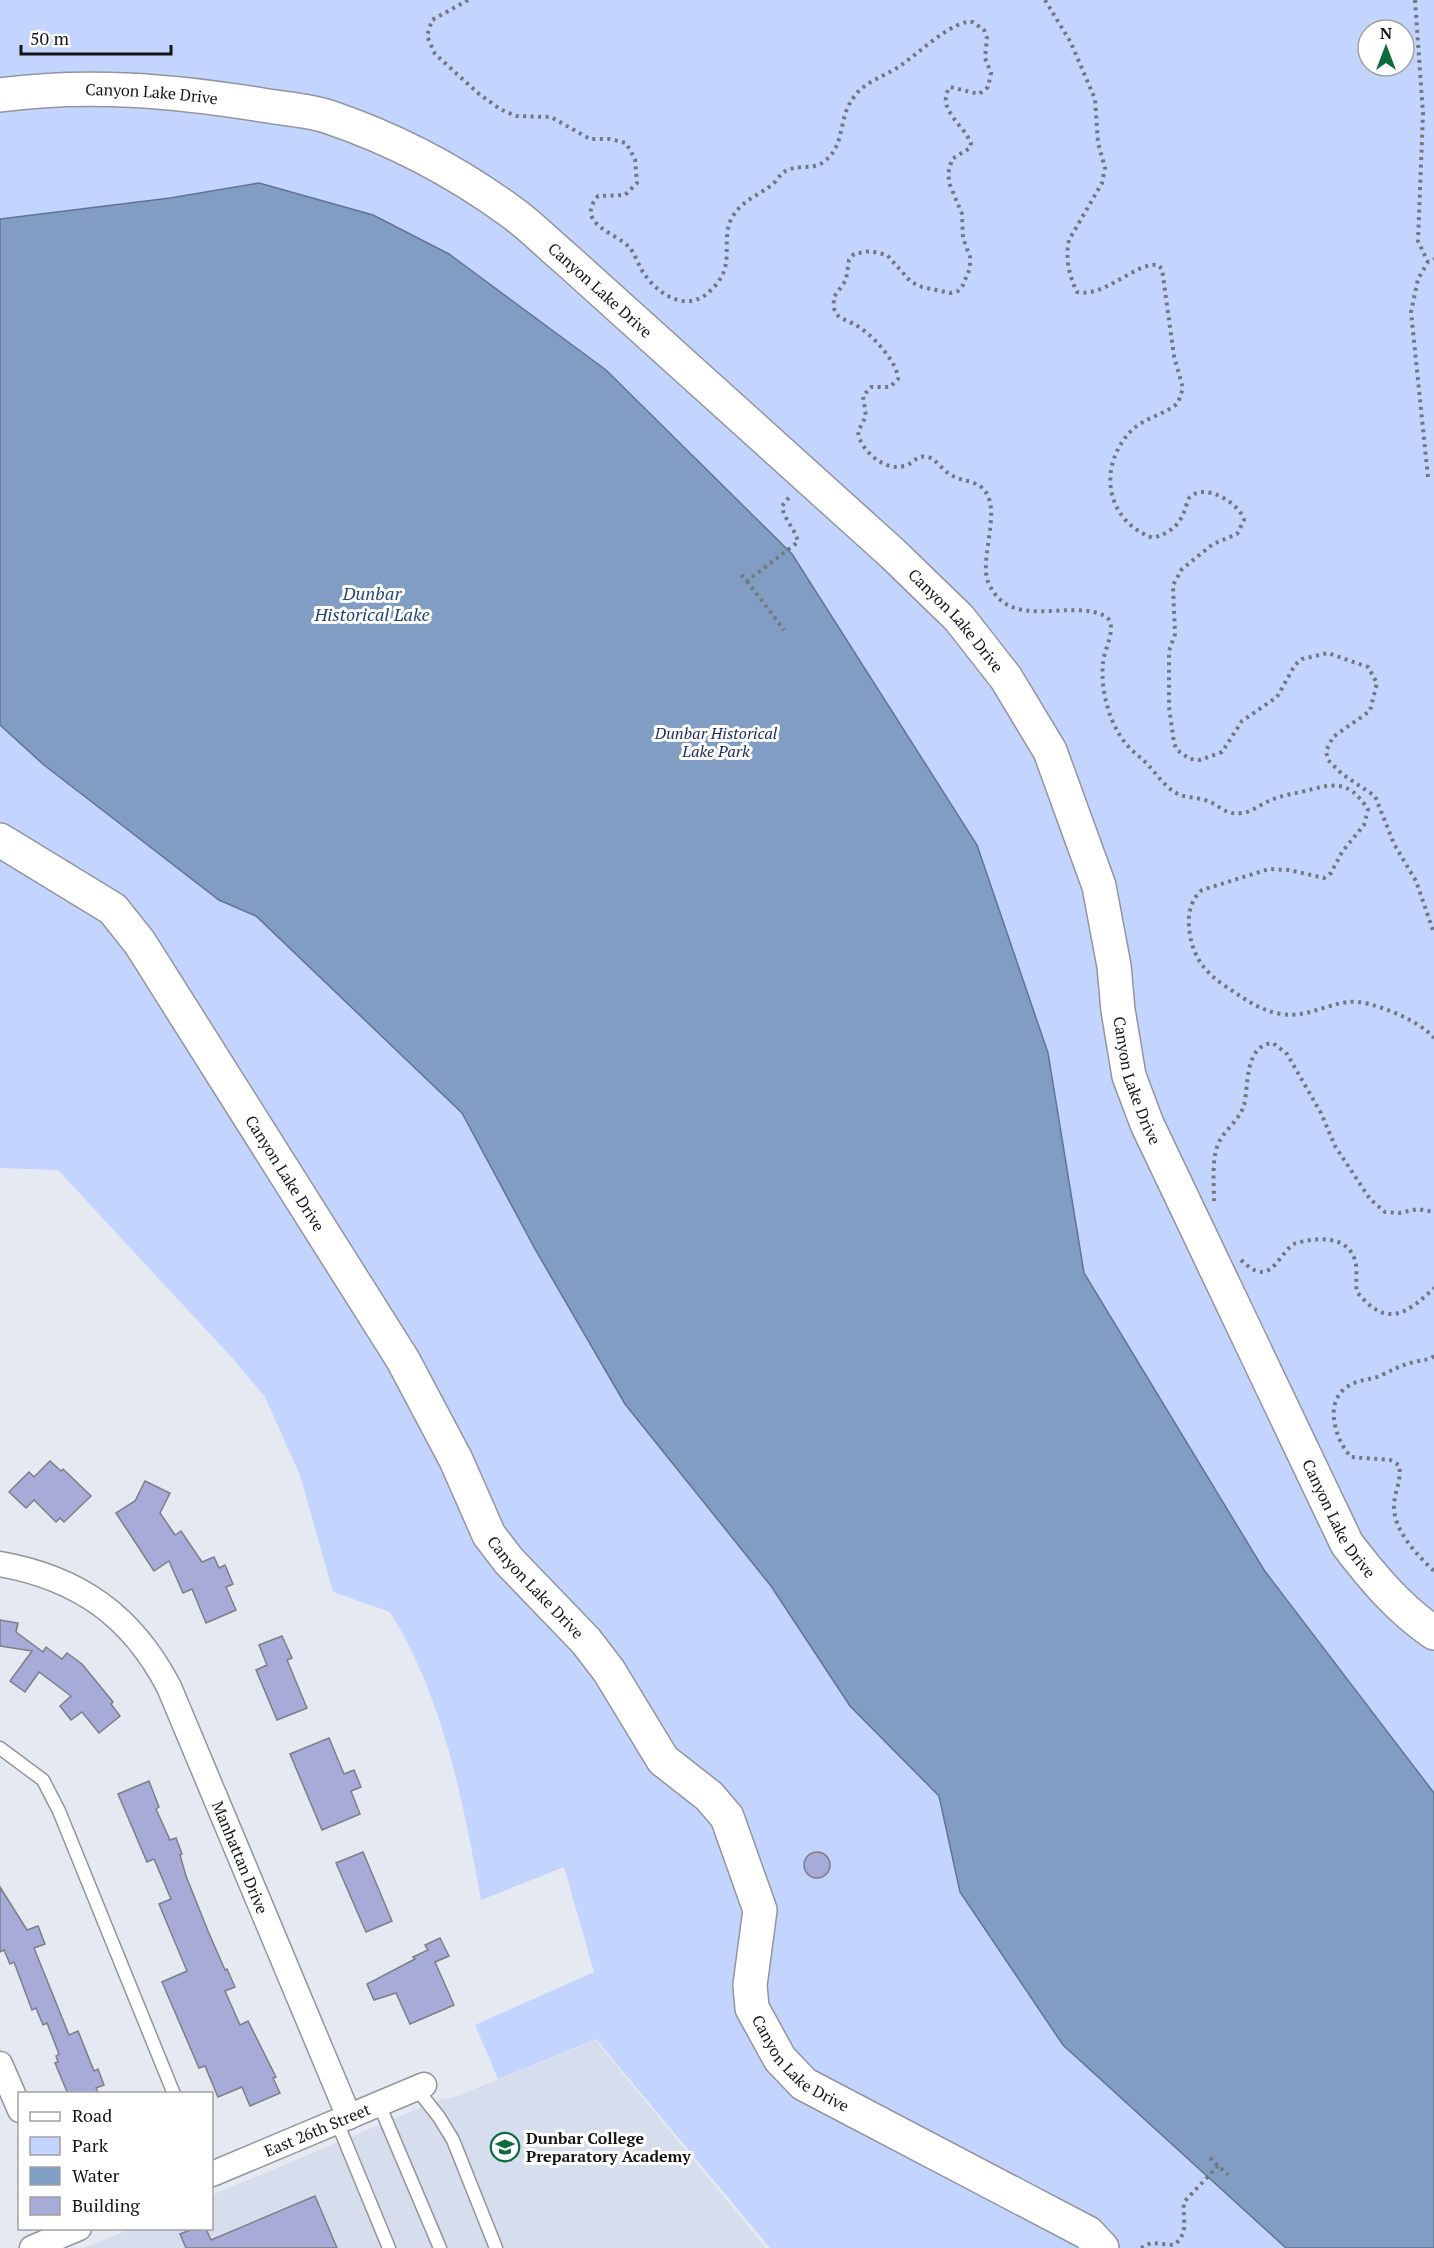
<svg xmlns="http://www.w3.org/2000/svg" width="1434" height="2248" viewBox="0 0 1434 2248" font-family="'PT Serif',serif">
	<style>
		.built { fill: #d6dded }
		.green { fill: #c3d4ff; fill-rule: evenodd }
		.water { fill: #829dc3; stroke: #617490; stroke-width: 1.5 }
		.building { fill: #a6abd8; stroke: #7d7e87; stroke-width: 1.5 }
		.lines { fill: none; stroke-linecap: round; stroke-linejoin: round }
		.lane-casing { stroke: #92959e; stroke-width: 15 }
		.street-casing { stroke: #92959e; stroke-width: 27 }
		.secondary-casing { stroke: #92959e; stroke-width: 36 }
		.path { stroke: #74777d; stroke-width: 4; stroke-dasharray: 3 4.5; stroke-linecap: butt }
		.lane { stroke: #fff; stroke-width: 12 }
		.street { stroke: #fff; stroke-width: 24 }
		.secondary { stroke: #fff; stroke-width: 33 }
		.labels { text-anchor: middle; stroke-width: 6; stroke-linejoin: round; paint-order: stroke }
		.street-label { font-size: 16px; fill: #131518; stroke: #fff }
		.park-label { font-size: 16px; font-style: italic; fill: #1e2f63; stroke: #fff }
		.poi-label { font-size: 16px; font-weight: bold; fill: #131518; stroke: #fff; text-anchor: start }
		.water-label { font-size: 18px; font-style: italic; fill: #234779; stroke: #fff }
	</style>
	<rect width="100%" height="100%" fill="#e5e9f2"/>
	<path class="built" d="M595 2040 766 2248H84L131 2229 212 2228V2195L441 2099 452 2098Z"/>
	<path class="green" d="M0 0H1434V2248H770L596 2039 498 2079 475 2025 594 1972 564 1867 481 1900C463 1801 444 1699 390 1612L333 1592 300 1475 265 1397 235 1361 58 1170 0 1168ZM1368 30H1404V66H1368Z"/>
	<path class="water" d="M259 183 373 215 449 254 606 370 792 554 977 845 1048 1053 1084 1273 1264 1570 1434 1793V2248H1286L1063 2045 960 1892 939 1796 850 1706 771 1586 625 1404 535 1249 462 1113 256 916 219 900 44 765 0 725V219L170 198Z"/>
	<g class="building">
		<path d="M50 1461 61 1471 63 1469 91 1496 64 1522 60 1518 56 1522 34 1500 26 1508 9 1492 29 1472 34 1477Z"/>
		<path d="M145 1481 170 1493 160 1513 175 1535 181 1531 202 1562 214 1557 219 1568 225 1565 233 1584 226 1587 236 1610 206 1623 192 1589 183 1593 169 1561 154 1571 116 1513 135 1501Z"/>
		<path d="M0 1620 18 1623 16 1632 43 1652 46 1647 62 1659 67 1653 82 1664 113 1702 111 1704 120 1716 99 1733 82 1712 71 1720 60 1706 71 1696 39 1672 25 1692 10 1681 32 1651 0 1646Z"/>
		<path d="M282 1636 292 1658 287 1660 307 1708 277 1720 256 1670 267 1665 259 1645Z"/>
		<path d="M329 1738 344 1774 354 1770 361 1787 351 1791 360 1814 322 1830 290 1754Z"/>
		<path d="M149 1781 159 1807 156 1809 170 1840 176 1838 182 1854 180 1855 186 1876 208 1931 225 1970 227 1969 235 1987 225 1991 240 2025 248 2021 276 2077 273 2078 280 2093 250 2106 242 2087 218 2097 205 2066 199 2068 162 1982 187 1971 159 1904 171 1899 154 1859 147 1862 118 1794Z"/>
		<path d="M363 1852 392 1921 366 1932 336 1863Z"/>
		<circle cx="817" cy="1865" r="13"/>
		<path d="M0 1887 27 1930 38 1926 45 1944 34 1948 69 2035 78 2031 94 2071 98 2069 104 2085 96 2088 99 2094H68L55 2063 58 2062 56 2056 59 2054 47 2023 43 2025 36 2008 32 2010 14 1962 10 1964 4 1950 0 1952Z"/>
		<path d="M440 1938 449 1956 435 1962 454 2005 410 2024 396 1993 374 2000 367 1984 415 1959 413 1957 428 1950 425 1945Z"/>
		<path d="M315 2196 337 2248H186L180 2234 193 2229H206L211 2240Z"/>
	</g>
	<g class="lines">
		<g class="lane-casing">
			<g id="lane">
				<path d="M0 1748 43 1780 59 1811 174 2094"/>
				<path d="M416 2088 439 2117 453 2140 496 2248"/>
				<path d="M379 2104 440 2248"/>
				<path d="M337 2122 389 2248"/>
			</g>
		</g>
		<g class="street-casing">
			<g id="street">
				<path id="s1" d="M0 1564C79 1578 132 1616 169 1687L349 2117"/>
				<path d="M0 2064 20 2110"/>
				<path id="s2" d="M212 2174 424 2085"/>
				<path d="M32 2248 79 2228"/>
			</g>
		</g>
		<g class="secondary-casing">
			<g id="secondary">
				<path id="s3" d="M0 95C88 83 175 91 262 105 284 109 309 110 329 117 394 139 455 171 510 211 530 225 547 243 565 258L893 554 959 618 1006 678 1050 751 1099 886 1114 966 1118 1010 1129 1076 1147 1124 1347 1544C1373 1578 1398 1608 1434 1633"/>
				<path id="s4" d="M0 840 113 909 140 943 403 1360 456 1460 489 1535 509 1561 586 1641 609 1671 663 1760 709 1796 727 1817 760 1910 750 1985 752 2008 780 2059 804 2084 1088 2233 1102 2248"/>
			</g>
		</g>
		<g class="path">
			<path d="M468 0 432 20 427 36 435 54 479 94 500 109 516 116 551 117 590 139H610L626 143 635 159 637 183 625 195 598 196C574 224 617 233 630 248 636 256 639 267 645 275 660 296 688 313 710 291 739 265 718 240 733 216 743 199 761 195 775 182 779 177 782 172 788 170 801 164 814 171 826 160 844 145 839 122 850 103 853 98 857 92 861 89 872 80 885 75 897 68 918 54 937 34 960 24 965 22 968 22 973 22L984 30 987 38 985 58 991 73 988 87 979 94 950 87C935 108 964 125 971 143L970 148 952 159 948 174 950 185 962 214 963 238 970 257V268L963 285 958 291 950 293 922 287 911 282 887 255 870 251 854 254 849 260 846 280 834 297C834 301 833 307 835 311 838 319 847 320 854 324 870 332 898 362 898 379L890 387H871L863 396 866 416 858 432C860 450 885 472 904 466 914 464 916 454 928 457 938 460 943 472 953 476 960 480 967 480 974 483 1010 497 976 558 989 584 1011 632 1069 598 1105 616 1119 624 1104 650 1103 662 1100 689 1109 723 1126 744 1133 752 1142 758 1149 766 1158 776 1166 788 1178 794 1186 798 1196 797 1205 800 1219 804 1225 816 1242 813 1252 812 1261 804 1271 800 1280 796 1291 794 1301 792 1333 784 1347 778 1368 809L1364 825 1342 852 1331 873 1324 878 1289 870 1269 869 1202 890C1189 901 1187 918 1190 935 1194 959 1206 973 1225 986 1244 998 1258 1010 1281 1014 1306 1018 1324 1005 1348 1002 1369 999 1421 1021 1434 1038"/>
			<path d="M1045 0 1071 43 1095 99 1098 143 1105 168 1102 183 1069 240C1065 257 1069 276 1077 292 1105 298 1135 262 1158 265L1162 269 1174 356 1183 388 1178 403C1164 415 1143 418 1130 432 1097 468 1106 521 1153 538 1169 533 1178 527 1184 512 1186 508 1187 501 1189 498 1205 481 1240 504 1244 520L1237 534 1213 544 1182 569 1173 585 1175 634 1169 651V707L1174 743 1177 750 1190 759 1200 760 1222 752 1242 721 1277 697 1295 665 1302 659 1328 653 1368 667 1377 683 1370 711 1333 737 1326 751 1328 760 1342 774 1375 796 1394 844 1416 881 1434 933"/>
			<path d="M1415 0 1423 114 1418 241 1428 262"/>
			<path d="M1428 477 1411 312 1418 279 1428 262 1434 259"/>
			<path d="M741 575 747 581 798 542C795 528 784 520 782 506L791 495"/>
			<path d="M747 581 784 630"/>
			<path d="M1214 1201C1214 1183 1211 1156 1220 1140 1227 1128 1240 1119 1244 1105 1249 1086 1244 1045 1273 1043L1287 1054 1321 1113 1335 1146 1370 1199 1385 1212 1399 1213 1418 1209 1434 1212"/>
			<path d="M1241 1260C1269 1287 1274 1262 1293 1244 1313 1238 1346 1233 1355 1260 1358 1270 1355 1282 1357 1292 1386 1328 1406 1315 1434 1288"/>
			<path d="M1434 1356 1430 1359C1409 1362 1400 1366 1382 1375 1372 1380 1358 1379 1347 1387 1323 1403 1336 1441 1351 1457L1390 1460 1399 1465C1402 1481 1394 1492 1394 1507 1394 1531 1418 1556 1434 1571"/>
			<path d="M1210 2158 1228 2175"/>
			<path d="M1141 2248 1151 2243 1174 2245C1190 2232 1182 2220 1184 2202L1218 2166"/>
		</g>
		<use href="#lane" class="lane"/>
		<use href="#street" class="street"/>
		<use href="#secondary" class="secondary"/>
	</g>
	<defs>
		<g id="school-ring" transform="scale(1.5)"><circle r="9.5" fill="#fff" stroke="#0c6b3f" stroke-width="1.5"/><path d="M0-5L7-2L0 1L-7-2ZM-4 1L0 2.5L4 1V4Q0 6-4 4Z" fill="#0c6b3f"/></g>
	</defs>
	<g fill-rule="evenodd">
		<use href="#school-ring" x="505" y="2147"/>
	</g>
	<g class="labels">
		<g class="street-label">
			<text dy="6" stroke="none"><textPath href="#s3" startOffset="152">Canyon Lake Drive</textPath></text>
			<text dy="6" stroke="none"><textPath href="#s3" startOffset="656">Canyon Lake Drive</textPath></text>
			<text dy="6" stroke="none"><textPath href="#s3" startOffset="1142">Canyon Lake Drive</textPath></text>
			<text dy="6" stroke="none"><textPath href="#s3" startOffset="1646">Canyon Lake Drive</textPath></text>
			<text dy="6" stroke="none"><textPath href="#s4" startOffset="448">Canyon Lake Drive</textPath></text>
			<text dy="6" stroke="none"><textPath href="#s3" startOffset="2130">Canyon Lake Drive</textPath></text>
			<text dy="6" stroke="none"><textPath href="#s4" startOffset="934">Canyon Lake Drive</textPath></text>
			<text dy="6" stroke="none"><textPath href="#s1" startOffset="402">Manhattan Drive</textPath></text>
			<text dy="6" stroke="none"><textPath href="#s4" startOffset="1509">Canyon Lake Drive</textPath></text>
			<text dy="6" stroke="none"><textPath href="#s2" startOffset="114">East 26th Street</textPath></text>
		</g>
		<g class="park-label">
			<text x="716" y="739">Dunbar Historical<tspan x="716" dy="18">Lake Park</tspan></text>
		</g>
		<g class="poi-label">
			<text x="526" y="2144">Dunbar College<tspan x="526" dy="18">Preparatory Academy</tspan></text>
		</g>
		<g class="water-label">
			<text x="372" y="600">Dunbar<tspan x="372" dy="21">Historical Lake</tspan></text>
		</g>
	</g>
	<rect x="18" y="2092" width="195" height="138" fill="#ffffff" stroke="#a1a1a3" stroke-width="1.5"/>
	<rect x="30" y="2112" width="30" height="9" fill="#ffffff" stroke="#a1a1a3" stroke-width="1.5"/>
	<text x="72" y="2122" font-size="18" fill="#131518">Road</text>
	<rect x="30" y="2137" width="30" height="18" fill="#c3d4ff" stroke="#a1a1a3" stroke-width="1.5"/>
	<text x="72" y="2152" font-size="18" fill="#131518">Park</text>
	<rect x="30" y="2167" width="30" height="18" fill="#829dc3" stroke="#a1a1a3" stroke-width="1.5"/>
	<text x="72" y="2182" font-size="18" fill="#131518">Water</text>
	<rect x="30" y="2197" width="30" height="18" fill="#a6abd8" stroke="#a1a1a3" stroke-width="1.5"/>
	<text x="72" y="2212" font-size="18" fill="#131518">Building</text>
	<g transform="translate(1386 48)"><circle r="28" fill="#ffffff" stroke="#a1a1a3" stroke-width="1.5"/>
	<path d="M0-4.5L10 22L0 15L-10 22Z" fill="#0c6b3f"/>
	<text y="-9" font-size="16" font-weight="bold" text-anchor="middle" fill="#131518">N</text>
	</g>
	<path d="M21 45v9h150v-9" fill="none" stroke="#131518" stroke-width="3"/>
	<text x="30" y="45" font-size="18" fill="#131518" stroke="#ffffff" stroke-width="4.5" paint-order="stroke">50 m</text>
</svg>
